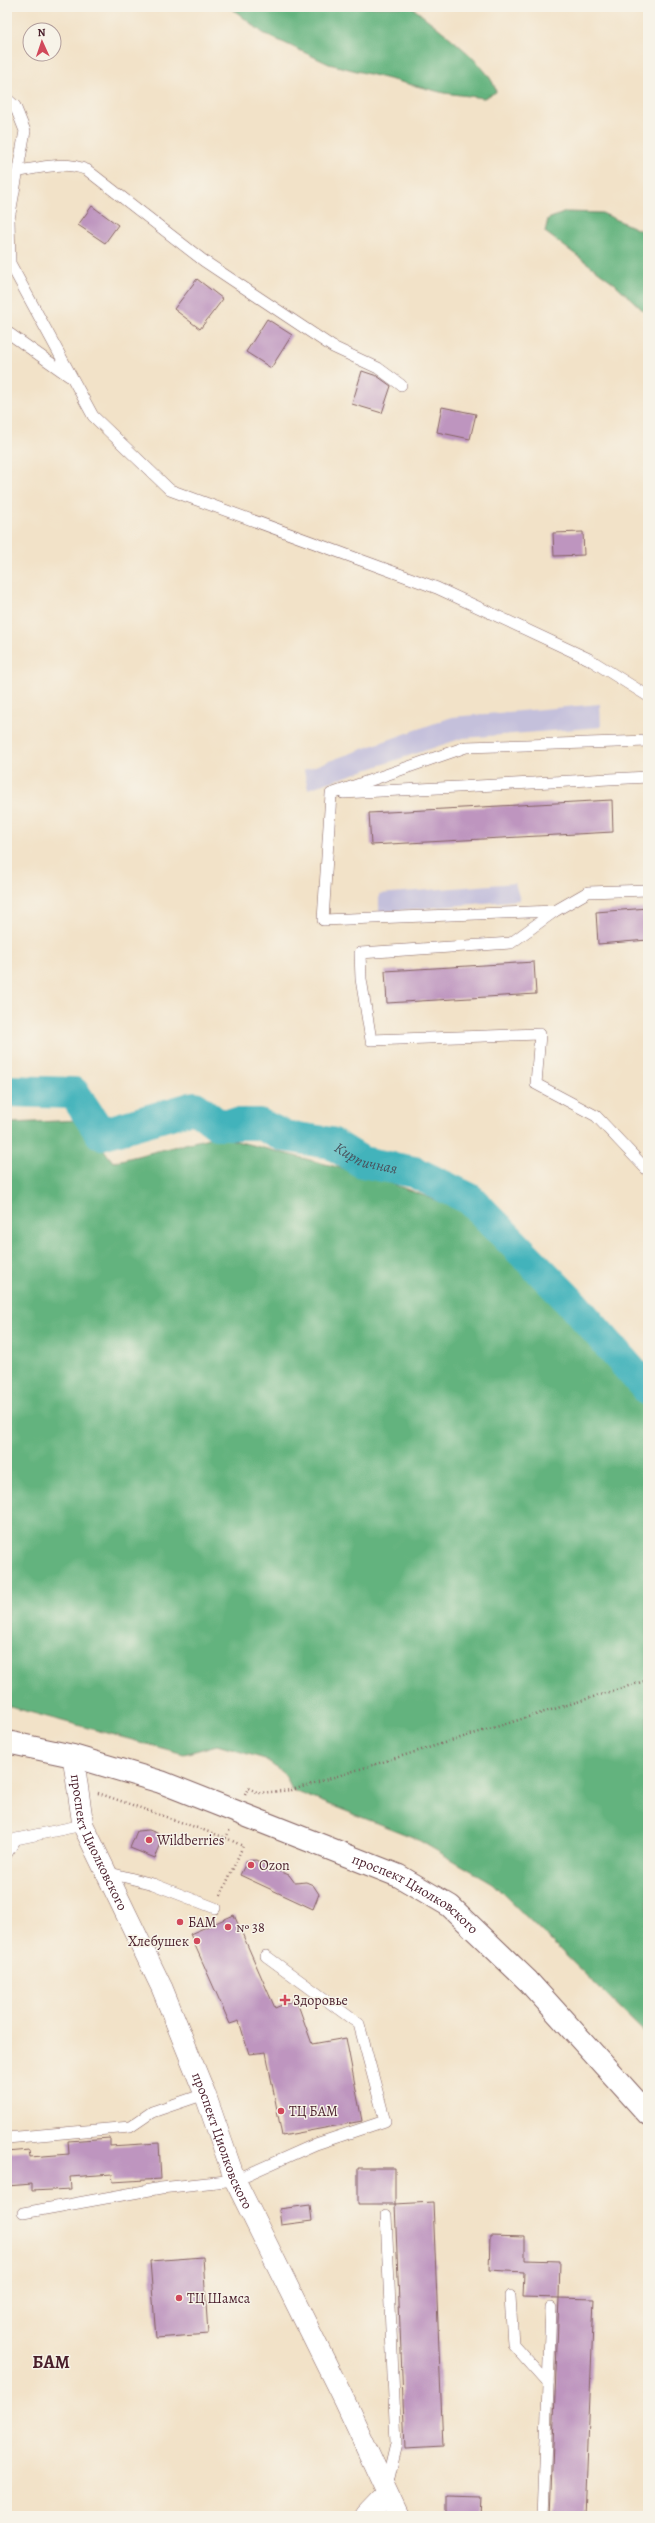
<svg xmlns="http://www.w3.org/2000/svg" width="655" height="2523" viewBox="0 0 655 2523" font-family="Alegreya,serif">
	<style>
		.industrial { fill: #c4c0db }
		.forest { fill: #64b37e; stroke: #576954 }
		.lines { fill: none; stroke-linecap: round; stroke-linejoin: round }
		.river { stroke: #43b3bb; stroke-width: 32 }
		.building { fill: #be95bf }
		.service-casing { stroke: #856362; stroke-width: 12 }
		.minor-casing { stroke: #856362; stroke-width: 22 }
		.secondary-casing { stroke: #856362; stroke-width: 24 }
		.path { stroke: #856362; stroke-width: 2.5; stroke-dasharray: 1 3; stroke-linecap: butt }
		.service { stroke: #fff; stroke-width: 11 }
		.minor { stroke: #fff; stroke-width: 21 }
		.secondary { stroke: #fff; stroke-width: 22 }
		.poi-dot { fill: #d1495b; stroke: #f7f3e8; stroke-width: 1.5 }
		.labels { text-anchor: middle; stroke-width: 3; stroke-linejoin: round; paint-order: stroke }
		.poi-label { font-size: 14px; fill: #4a1f2b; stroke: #f7f3e8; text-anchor: start }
		.street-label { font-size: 14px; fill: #4a1f2b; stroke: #f7f3e8 }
		.water-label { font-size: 15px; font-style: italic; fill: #48535d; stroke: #f7f3e8 }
		.district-label { font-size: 18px; font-weight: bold; fill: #4a1f2b; stroke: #f7f3e8 }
	</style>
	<rect width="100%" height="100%" fill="#f7f3e8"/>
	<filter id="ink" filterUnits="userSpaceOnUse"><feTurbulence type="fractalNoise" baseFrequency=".025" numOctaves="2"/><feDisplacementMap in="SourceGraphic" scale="8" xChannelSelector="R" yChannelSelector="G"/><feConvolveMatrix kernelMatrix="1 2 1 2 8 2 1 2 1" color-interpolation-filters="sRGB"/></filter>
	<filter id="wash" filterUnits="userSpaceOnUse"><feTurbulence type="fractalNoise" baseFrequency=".012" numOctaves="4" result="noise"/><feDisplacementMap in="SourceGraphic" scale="16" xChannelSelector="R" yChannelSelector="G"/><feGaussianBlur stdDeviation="0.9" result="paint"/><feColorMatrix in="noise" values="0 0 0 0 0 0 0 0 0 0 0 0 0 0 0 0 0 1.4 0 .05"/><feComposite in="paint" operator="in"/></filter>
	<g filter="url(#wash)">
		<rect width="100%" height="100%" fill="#f2e2c8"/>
		<g class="industrial">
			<path d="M600 704 601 727 463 738 308 789 304 770 452 717Z"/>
			<path d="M515 883 520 900 379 912V894Z"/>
		</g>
		<g class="forest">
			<path d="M230 7H412C432 24 493 67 496 92L484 98 444 93 329 64 263 33Z"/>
			<path d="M566 212 602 213 648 234V315L614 283 545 232 548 219Z"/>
			<path d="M7 1119 11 1123 82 1120 113 1162 217 1136 368 1175 460 1209 526 1265 648 1398V2036L492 1883 415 1838 292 1790 285 1775 265 1759 217 1745 184 1754 7 1706Z"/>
		</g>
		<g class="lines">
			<path class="river" id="s1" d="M7 1091 74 1093 101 1134 195 1107 217 1124H259L284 1136 331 1143 362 1162 414 1172 470 1199 574 1305 648 1390"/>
		</g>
		<g id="blocks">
			<g class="building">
				<path d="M92 206 118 225 105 243 78 225Z"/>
				<path d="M197 279 223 299 200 329 174 309Z"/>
				<path d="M267 319 292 335 271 368 246 352Z"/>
				<path d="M362 371 377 376 391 386 382 413 352 404Z"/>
				<path d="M442 407 476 414 470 439 437 432Z"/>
				<path d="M583 532 584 555 554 556 553 533Z"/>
				<path d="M612 800 613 832 371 845 369 813Z"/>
				<path d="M648 908V940L598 944 596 912Z"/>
				<path d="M534 962 536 994 387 1003 385 971Z"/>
				<path d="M149 1830 157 1833 163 1839 155 1858 130 1848 137 1831Z"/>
				<path d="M256 1860 265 1865 271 1871H279L289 1875 295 1883 306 1882 313 1885 319 1894 313 1909 240 1875 247 1861Z"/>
				<path d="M234 1915 275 2008 296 1999 312 2044 346 2038 362 2121 282 2136 266 2052 249 2054 239 2021 230 2024 190 1934Z"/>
				<path d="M110 2138V2146L159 2143 161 2179 113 2182 112 2174 70 2177 71 2189 32 2191V2184L7 2186V2152L29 2150 30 2157 69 2154 68 2141Z"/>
				<path d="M358 2168H395V2204L433 2202 443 2447 405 2449 395 2204H358Z"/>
				<path d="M310 2205 312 2221 281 2225 279 2209Z"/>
				<path d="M490 2236 525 2237V2260L560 2261 559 2298 594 2299 585 2516H550L559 2298 523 2297 524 2272 489 2270Z"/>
				<path d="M203 2257 208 2334 156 2338 150 2261Z"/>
				<path d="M447 2496 482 2497 481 2516H447Z"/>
			</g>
		</g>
	</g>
	<g filter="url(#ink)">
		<use href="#blocks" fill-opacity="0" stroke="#856362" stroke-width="1"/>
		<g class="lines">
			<g class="service-casing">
				<g id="service">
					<path d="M7 99 15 106 25 131 9 219 10 263 93 416 170 490 437 588 589 659 648 696"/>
					<path d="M20 171C42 167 66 161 87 170L204 261 333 347 378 368 401 385"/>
					<path d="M7 332 69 376"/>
					<path d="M343 793 648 777"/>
					<path d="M648 890 588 892 555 911 511 943 360 953 361 979 371 1040 540 1034 536 1084 596 1116 648 1171"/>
					<path d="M555 911 323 920 331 794 466 747 648 741"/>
					<path d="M7 1853 16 1839 83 1825"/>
					<path d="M106 1872 153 1884 215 1908"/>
					<path d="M7 2138 130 2127 152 2112 205 2094"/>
					<path d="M23 2213 161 2188 235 2180 316 2144 385 2121 359 2024 266 1956"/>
					<path d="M510 2296 513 2344 548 2383"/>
					<path d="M386 2486 396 2444 386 2215"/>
					<path d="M543 2516 551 2308"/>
				</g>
			</g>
			<g class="minor-casing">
				<g id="minor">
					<path id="s2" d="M73 1756 83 1825 162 1988 205 2094 235 2180 344 2400 398 2516"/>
					<path d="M366 2516 387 2494"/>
				</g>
			</g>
			<g class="secondary-casing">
				<g id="secondary">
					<path id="s3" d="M7 1742 73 1756 161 1782 399 1876 450 1906 528 1981 648 2114"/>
				</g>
			</g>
			<g class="path">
				<path d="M98 1793 226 1838"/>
				<path d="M245 1795 248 1788 259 1793 292 1790 648 1680"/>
				<path d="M221 1895 243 1846 226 1838 230 1829"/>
			</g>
			<use href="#service" class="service"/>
			<use href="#minor" class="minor"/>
			<use href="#secondary" class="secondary"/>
		</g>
	</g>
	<g class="poi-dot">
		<circle cx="149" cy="1840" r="4"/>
		<circle cx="251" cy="1865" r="4"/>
		<circle cx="180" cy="1922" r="4"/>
		<circle cx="228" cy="1927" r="4"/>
		<circle cx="197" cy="1941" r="4"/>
		<path d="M283 1994h4v4h4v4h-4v4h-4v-4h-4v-4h4z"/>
		<circle cx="281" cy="2111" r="4"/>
		<circle cx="179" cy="2298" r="4"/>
	</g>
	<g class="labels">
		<g class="poi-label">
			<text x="157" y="1845">Wildberries</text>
			<text x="259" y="1870">Ozon</text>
			<text x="188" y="1927">БАМ</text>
			<text x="236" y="1932">№ 38</text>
			<text x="189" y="1946" text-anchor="end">Хлебушек</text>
			<text x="293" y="2005">Здоровье</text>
			<text x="289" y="2116">ТЦ БАМ</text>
			<text x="187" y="2303">ТЦ Шамса</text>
		</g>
		<g class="street-label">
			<text dy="5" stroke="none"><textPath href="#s2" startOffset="91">проспект Циолковского</textPath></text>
			<text dy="5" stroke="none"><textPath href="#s3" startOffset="438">проспект Циолковского</textPath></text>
			<text dy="5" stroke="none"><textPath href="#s2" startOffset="415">проспект Циолковского</textPath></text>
		</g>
		<g class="water-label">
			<text dy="5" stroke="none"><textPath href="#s1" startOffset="398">Кирпичная</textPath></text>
		</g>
		<g class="district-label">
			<text x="51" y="2368">БАМ</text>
		</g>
	</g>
	<rect width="655" height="2523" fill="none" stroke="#f7f3e8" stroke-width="24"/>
	<g transform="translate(42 42) rotate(357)"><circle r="19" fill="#f7f3e8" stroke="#b29e9c"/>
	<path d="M0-3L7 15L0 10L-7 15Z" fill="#d1495b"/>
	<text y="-6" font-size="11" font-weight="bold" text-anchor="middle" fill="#4a1f2b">N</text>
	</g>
</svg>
